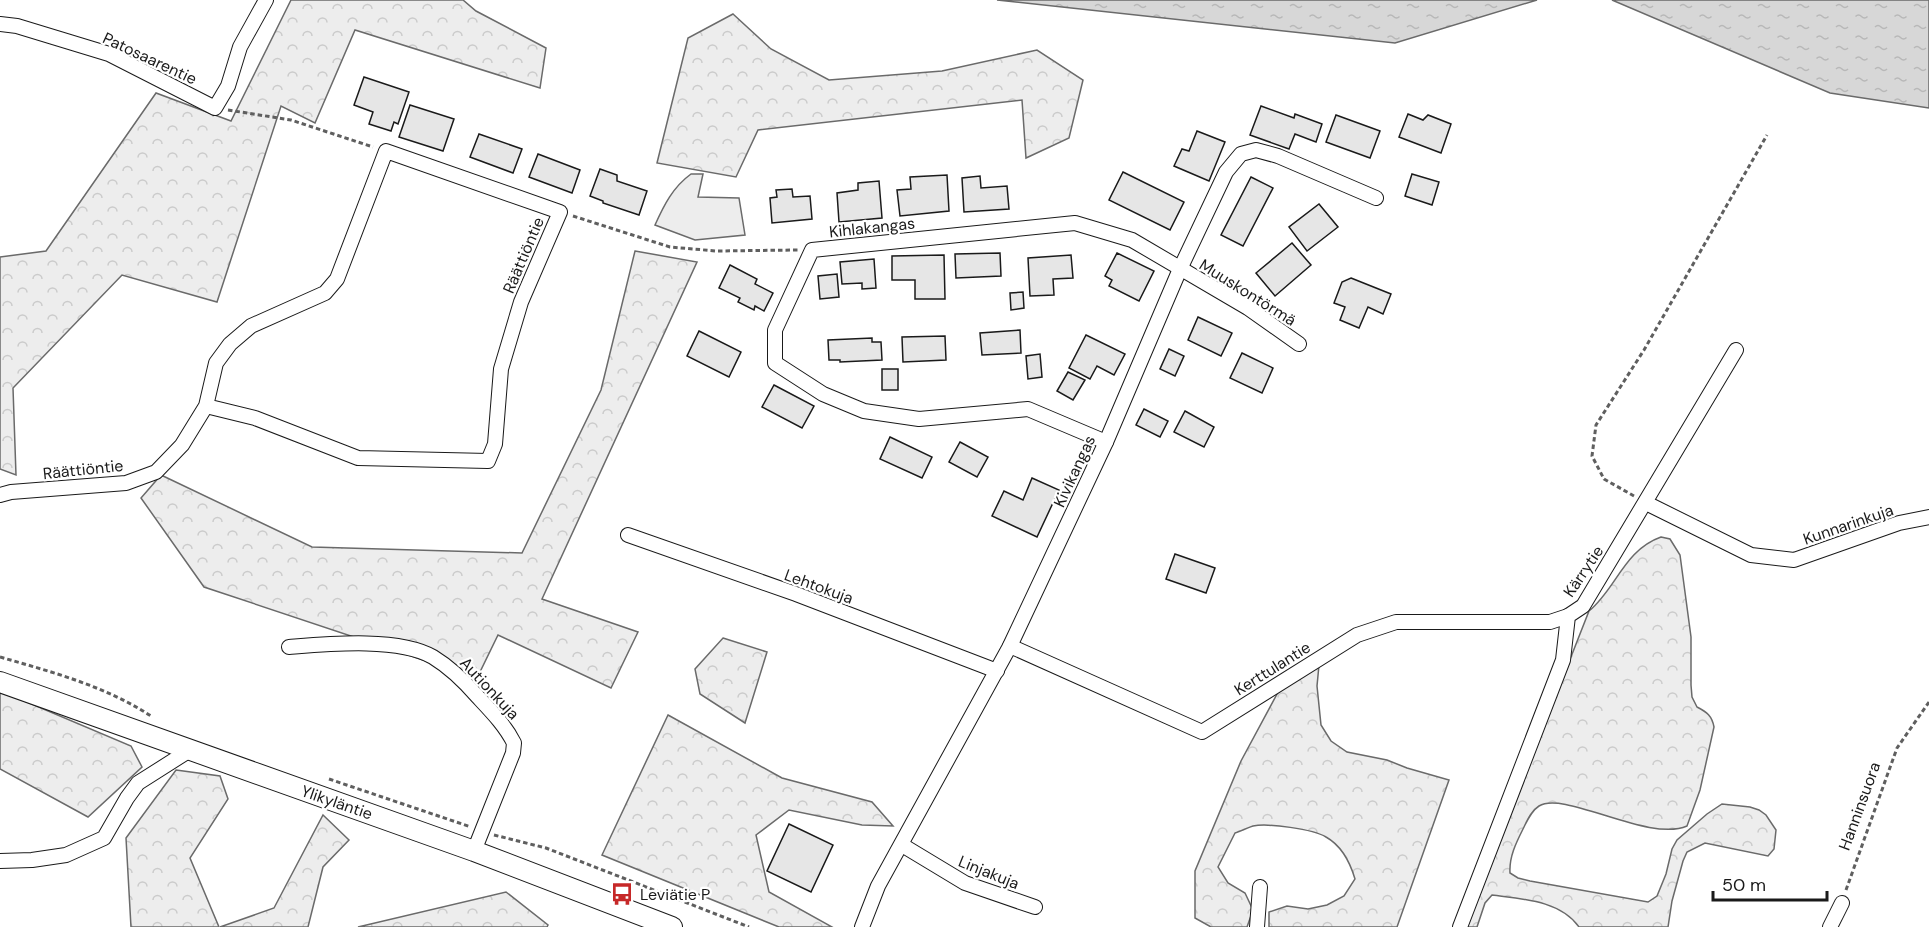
<svg xmlns="http://www.w3.org/2000/svg" width="1929" height="927" viewBox="0 0 1929 927" font-family="'DM Sans',sans-serif">
	<style>
		.forest { fill: url(#forest-crowns); stroke: #6a6a6a; stroke-width: 1.5 }
		.park { fill: #ededed; stroke: #6a6a6a; stroke-width: 1.5 }
		.water { fill: url(#water-ripples); stroke: #6a6a6a; stroke-width: 1.5 }
		.building { fill: #e6e6e6; stroke: #1a1a1a; stroke-width: 1.5 }
		.lines { fill: none; stroke-linecap: round; stroke-linejoin: round }
		.street-casing { stroke: #1a1a1a; stroke-width: 16 }
		.secondary-casing { stroke: #1a1a1a; stroke-width: 22 }
		.path { stroke: #5f5f5f; stroke-width: 3; stroke-dasharray: 4.5 3; stroke-linecap: butt }
		.street { stroke: #fff; stroke-width: 14 }
		.secondary { stroke: #fff; stroke-width: 20 }
		.labels { text-anchor: middle; stroke-width: 4.5; stroke-linejoin: round; paint-order: stroke }
		.street-label { font-size: 16px; fill: #1a1a1a; stroke: #fff }
		.poi-label { font-size: 16px; fill: #1a1a1a; stroke: #fff; text-anchor: start }
	</style>
	<defs>
		<pattern id="forest-crowns" width="20" height="18" patternUnits="userSpaceOnUse" patternTransform="scale(1.5)"><rect width="20" height="18" fill="#ededed"/><path d="M2 6a3 3 0 1 1 6 0M12 15a3 3 0 1 1 6 0" fill="none" stroke="#cbcbcb"/></pattern>
		<pattern id="water-ripples" width="26" height="14" patternUnits="userSpaceOnUse" patternTransform="scale(1.5)"><rect width="26" height="14" fill="#d7d7d7"/><path d="M2 4q2-2 4 0t4 0M15 11q2-2 4 0t4 0" fill="none" stroke="#b8b8b8"/></pattern>
	</defs>
	<rect width="100%" height="100%" fill="#fff"/>
	<g class="forest">
		<path d="M291 0H463L476 11 546 48 540 88 355 30 315 123 281 106 217 302 122 275 13 388 16 475 0 469V257L46 251 156 93 231 121Z"/>
		<path d="M733 14 771 49 829 80 942 71 1037 50 1083 80 1069 138 1026 158 1022 100 758 130 736 177 657 163 688 38Z"/>
		<path d="M635 251 697 262 542 599 638 632 611 688 498 635 477 678 204 587 141 498 161 475 312 547 522 553 601 390Z"/>
		<path d="M1661 537 1670 539 1680 555 1691 637V685L1692 697 1697 707C1707 712 1712 716 1714 727L1700 790 1687 826C1649 843 1564 790 1539 806 1531 811 1527 821 1523 829 1516 843 1509 857 1510 873L1518 878 1530 881 1648 902 1657 896 1666 874 1672 849 1677 840 1707 814 1722 804 1750 807 1759 810 1766 815 1776 830 1774 849 1768 856 1705 843 1687 852 1683 861 1672 901 1668 927H1579C1560 900 1521 899 1492 895L1485 903 1477 927H1465L1589 611C1616 589 1624 550 1661 537Z"/>
		<path d="M723 638 767 652 745 723 700 694 695 669Z"/>
		<path d="M1319 665 1317 686 1321 725 1331 741 1347 752 1387 760 1407 768 1449 780 1397 927H1269V912L1287 906 1308 909 1327 905 1344 896 1355 879C1350 862 1342 846 1326 837 1313 829 1268 823 1253 826 1247 828 1241 831 1235 833L1218 867 1228 883 1245 893 1253 910 1247 927H1211L1195 918V871L1241 761 1284 681Z"/>
		<path d="M0 693 8 694 131 746 142 767 88 817 0 769Z"/>
		<path d="M668 715 782 778 872 802 893 826 862 825 789 810 756 835 769 892 832 927H779L602 855Z"/>
		<path d="M176 770 220 776 228 799 190 858 219 927H131L126 838Z"/>
		<path d="M323 815 349 840 323 867 308 927H220L274 908Z"/>
		<path d="M506 892 548 925 547 927H358Z"/>
	</g>
	<path class="park" d="M691 174H703L698 197 739 198 745 235 695 240 655 225C664 205 673 187 691 174Z"/>
	<g class="water">
		<path d="M997 0H1537L1395 43Z"/>
		<path d="M1612 0H1929V108L1830 93Z"/>
	</g>
	<g class="building">
		<path d="M364 77 409 92 398 124 394 122 391 131 369 124 373 112 354 105Z"/>
		<path d="M410 105 454 119 443 151 399 137Z"/>
		<path d="M1261 106 1294 118 1295 114 1322 124 1316 142 1295 134 1289 149 1250 135Z"/>
		<path d="M1408 114 1423 120 1428 115 1451 124 1441 153 1399 137Z"/>
		<path d="M1336 115 1380 131 1370 158 1326 142Z"/>
		<path d="M1197 131 1225 142 1209 181 1174 166 1182 149 1189 151Z"/>
		<path d="M479 134 522 149 513 173 470 157Z"/>
		<path d="M538 154 580 170 572 193 529 177Z"/>
		<path d="M600 169 617 175V181L647 191 639 215 603 203V201L590 196Z"/>
		<path d="M1123 172 1184 202 1170 230 1109 200Z"/>
		<path d="M1412 174 1439 182 1432 205 1405 196Z"/>
		<path d="M947 175 949 211 900 216 897 190 911 189 910 177Z"/>
		<path d="M980 176 981 188 1007 186 1009 209 964 212 962 178Z"/>
		<path d="M1251 177 1273 188 1243 246 1221 235Z"/>
		<path d="M879 181 882 218 839 222 837 193 858 190V183Z"/>
		<path d="M792 189 793 197 810 196 812 219 772 223 770 198 777 197 776 190Z"/>
		<path d="M1319 204 1338 227 1307 251 1289 227Z"/>
		<path d="M1292 243 1311 265 1275 296 1256 273Z"/>
		<path d="M1000 253 1001 276 956 278 955 254Z"/>
		<path d="M1117 253 1154 271 1139 301 1109 286 1112 280 1105 276Z"/>
		<path d="M944 255 945 299H915V280H892V256Z"/>
		<path d="M1071 255 1073 278 1053 279 1054 295 1030 296 1028 258Z"/>
		<path d="M874 259 876 288 862 289V283L842 284 840 262Z"/>
		<path d="M730 265 757 279 755 284 773 293 764 311 755 306 754 310 738 302 740 298 719 288Z"/>
		<path d="M837 274 839 297 820 299 818 276Z"/>
		<path d="M1351 278 1391 294 1383 314 1368 307 1359 328 1340 320 1345 307 1334 303 1342 282Z"/>
		<path d="M1023 292 1024 308 1011 310 1010 293Z"/>
		<path d="M1198 317 1232 333 1221 356 1188 340Z"/>
		<path d="M1020 330 1021 353 982 355 980 333Z"/>
		<path d="M699 331 741 352 729 377 687 356Z"/>
		<path d="M1086 335 1125 354 1114 375 1097 366 1090 379 1069 368Z"/>
		<path d="M945 336 946 360 903 362 902 337Z"/>
		<path d="M872 338V342H881L882 360 840 362V360H829L828 340Z"/>
		<path d="M1169 349 1184 356 1175 376 1160 369Z"/>
		<path d="M1242 353 1273 368 1262 393 1230 378Z"/>
		<path d="M1040 354 1042 377 1028 379 1026 356Z"/>
		<rect x="882" y="369" width="16" height="21"/>
		<path d="M1068 372 1085 380 1073 400 1057 391Z"/>
		<path d="M774 385 814 406 802 428 762 407Z"/>
		<path d="M1144 409 1168 421 1160 437 1136 425Z"/>
		<path d="M1185 411 1214 427 1204 447 1174 432Z"/>
		<path d="M890 437 932 457 922 478 880 459Z"/>
		<path d="M960 442 988 457 977 477 949 462Z"/>
		<path d="M1032 478 1059 490 1037 537 992 516 1004 491 1023 500Z"/>
		<path d="M1175 554 1215 568 1206 593 1166 579Z"/>
		<path d="M789 824 833 845 811 892 767 871Z"/>
	</g>
	<g class="lines">
		<g class="street-casing">
			<g id="street">
				<path d="M0 24 17 26 109 54 215 108 228 86 240 47 266 0"/>
				<path d="M1106 442 1028 409 919 419 864 411 823 394 775 363V330L812 250 1075 223 1132 240 1248 308 1299 344"/>
				<path d="M0 495 11 492 126 483 156 472 182 445 206 406 216 363 230 344 251 326 325 293 337 279 386 151 560 212 521 302 501 369 495 444 488 461 358 458 255 418 206 406"/>
				<path d="M1646 503 1751 555 1794 560 1899 523 1929 517"/>
				<path d="M628 535 796 594 997 671"/>
				<path d="M1010 646 1202 732 1357 635 1396 622H1550L1568 616"/>
				<path d="M289 647C327 644 399 637 433 657 451 668 464 681 477 696 491 711 505 725 514 743L513 753 474 851"/>
				<path d="M902 845 965 883 1035 907"/>
				<path d="M0 861 32 860 66 855 104 838 127 798 138 783 190 750"/>
				<path d="M862 927 878 886 1010 646 1106 442 1180 269 1226 172 1241 154 1256 150 1278 156 1376 198"/>
				<path d="M1257 927 1260 887"/>
				<path d="M1460 927 1563 660 1568 616 1583 606 1736 350"/>
				<path d="M1830 927 1842 903"/>
			</g>
		</g>
		<g class="secondary-casing">
			<path id="secondary" d="M0 682 474 851 672 927"/>
		</g>
		<g class="path">
			<path d="M228 110 291 120 373 147"/>
			<path d="M573 216 670 247 716 251 798 250"/>
			<path d="M1634 496 1604 479 1592 456 1596 425 1644 350 1767 135"/>
			<path d="M0 657C52 672 105 686 151 716"/>
			<path d="M329 779 471 827"/>
			<path d="M494 835 546 848 749 927"/>
			<path d="M1846 890 1897 748 1929 702"/>
		</g>
		<use href="#street" class="street"/>
		<use href="#secondary" class="secondary"/>
	</g>
	<defs>
		<g id="bus-bare" transform="scale(1.8)"><path d="M-5-6H5V4H4V6H2V4H-2V6H-4V4H-5ZM-3.5-4V0h7V-4ZM-3.5 1.2v1.5H-2V1.2ZM2 1.2v1.5H3.5V1.2Z" fill="#c62828" stroke="#fff" stroke-width="2.5" paint-order="stroke"/></g>
	</defs>
	<g fill-rule="evenodd">
		<use href="#bus-bare" x="622" y="894"/>
	</g>
	<g class="labels">
		<g class="street-label">
			<text transform="translate(150 58) rotate(25)" y="6">Patosaarentie</text>
			<text transform="translate(872 227) rotate(-6)" y="6">Kihlakangas</text>
			<text transform="translate(523 255) rotate(-67)" y="6">Räättiöntie</text>
			<text transform="translate(1248 292) rotate(32)" y="6">Muuskontörmä</text>
			<text transform="translate(83 469) rotate(-6)" y="6">Räättiöntie</text>
			<text transform="translate(1074 471) rotate(-65)" y="6">Kivikangas</text>
			<text transform="translate(1848 524) rotate(-19)" y="6">Kunnarinkuja</text>
			<text transform="translate(1583 571) rotate(-56)" y="6">Kärrytie</text>
			<text transform="translate(819 586) rotate(20)" y="6">Lehtokuja</text>
			<text transform="translate(1272 668) rotate(-32)" y="6">Kerttulantie</text>
			<text transform="translate(490 688) rotate(47)" y="6">Autionkuja</text>
			<text transform="translate(337 802) rotate(19)" y="6">Ylikyläntie</text>
			<text transform="translate(1859 806) rotate(-70)" y="6">Hanninsuora</text>
			<text transform="translate(989 872) rotate(22)" y="6">Linjakuja</text>
		</g>
		<g class="poi-label">
			<text x="640" y="900">Leviätie P</text>
		</g>
	</g>
	<path d="M1713 891v9h114v-9" fill="none" stroke="#1a1a1a" stroke-width="3"/>
	<text x="1722" y="891" font-size="18" fill="#1a1a1a" stroke="#ffffff" stroke-width="4.5" paint-order="stroke">50 m</text>
</svg>
